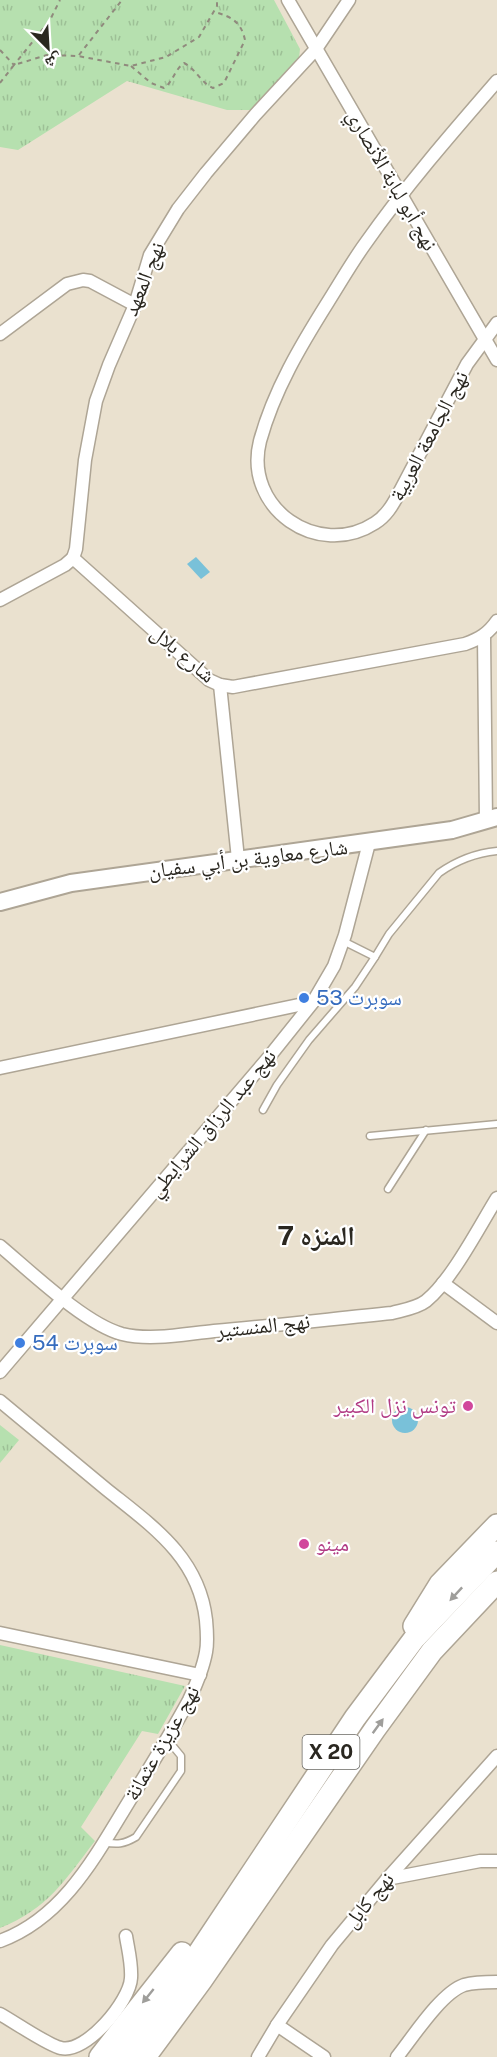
<svg xmlns="http://www.w3.org/2000/svg" width="497" height="2057" viewBox="0 0 497 2057" font-family="'Public Sans','Noto Naskh Arabic',sans-serif">
	<style>
		.grass { fill: url(#grass-tufts) }
		.water { fill: #79c1d9 }
		.lines { fill: none; stroke-linecap: round; stroke-linejoin: round }
		.lane-casing { stroke: #aea595; stroke-width: 9 }
		.street-casing { stroke: #aea595; stroke-width: 15 }
		.secondary-casing { stroke: #aea595; stroke-width: 20 }
		.highway-casing { stroke: #aea595; stroke-width: 24 }
		.path { stroke: #908a7d; stroke-width: 2; stroke-dasharray: 4.5 4.5; stroke-linecap: butt }
		.lane { stroke: #fff; stroke-width: 6 }
		.street { stroke: #fff; stroke-width: 12 }
		.secondary { stroke: #fff; stroke-width: 16 }
		.highway { stroke: #fff; stroke-width: 21 }
		.oneway { fill: #9f9e9b }
		.shop-dot { fill: #3f7fe0; stroke: #fff; stroke-width: 2 }
		.hotel-dot { fill: #d1479c; stroke: #fff; stroke-width: 2 }
		.labels { text-anchor: middle; stroke-width: 4.5; stroke-linejoin: round; paint-order: stroke }
		.shield { fill: #fff; stroke: #6a6863; stroke-width: 1.5 }
		.shield-label { font-size: 20px; font-weight: bold; fill: #2a2720 }
		.street-label { font-size: 21px; fill: #2a2720; stroke: #fff }
		.shop-label { font-size: 21px; fill: #366cbe; stroke: #fff; text-anchor: start }
		.hotel-label { font-size: 21px; fill: #b23c85; stroke: #fff; text-anchor: end }
		.district-label { font-size: 27px; font-weight: bold; fill: #2a2720; stroke: #fff }
	</style>
	<defs>
		<pattern id="grass-tufts" width="24" height="20" patternUnits="userSpaceOnUse" patternTransform="scale(1.5)"><rect width="24" height="20" fill="#b6e0af"/><path d="M3 7l-1-3M5 7V3M7 7l1-3M15 17l-1-3M17 17v-4M19 17l1-3" fill="none" stroke="#9dc096"/></pattern>
	</defs>
	<rect width="100%" height="100%" fill="#eae1cf"/>
	<g class="grass">
		<path d="M0 0H274L300 49 298 67 259 110H227L127 81 18 150 0 147Z"/>
		<path d="M0 1425 19 1440 0 1463Z"/>
		<path d="M0 1645 185 1686 158 1734 142 1731 81 1827 95 1841C64 1881 49 1908 0 1928Z"/>
	</g>
	<g class="water">
		<path d="M196 557 210 572 201 579 187 564Z"/>
		<circle cx="405" cy="1420" r="13"/>
	</g>
	<g class="lines">
		<g class="lane-casing">
			<g id="lane">
				<path d="M343 941 375 957 389 934 439 873C456 861 476 853 497 851"/>
				<path d="M263 1110 277 1085 309 1040 355 987 375 957"/>
				<path d="M370 1136 497 1124"/>
				<path d="M388 1189 426 1130"/>
				<path d="M104 1842C117 1845 124 1844 136 1837L181 1771V1756L167 1739"/>
			</g>
		</g>
		<g class="street-casing">
			<g id="street">
				<path d="M288 0 497 360"/>
				<path d="M497 81C451 134 405 187 365 244 352 262 340 283 328 302 301 345 274 390 260 441 243 508 318 560 375 523 386 516 392 506 398 495L467 364 497 323"/>
				<path d="M0 334 67 284 83 280 90 281 135 305"/>
				<path d="M73 558 76 549 85 460 96 401 109 365 135 305 150 255 178 209 206 173 255 115 316 49 349 0"/>
				<path d="M0 600 65 565 73 558 209 680 220 685 233 687 465 644C479 639 488 634 497 621"/>
				<path d="M484 636 486 821"/>
				<path d="M220 685 238 859"/>
				<path d="M0 1068 313 1002"/>
				<path d="M0 1246C31 1272 85 1324 122 1334 151 1341 184 1334 214 1331 273 1326 332 1319 392 1313 403 1310 417 1308 426 1301 452 1280 479 1227 497 1198"/>
				<path d="M443 1283 497 1323"/>
				<path d="M0 1372 269 1057 313 1002 334 966 345 935 369 843"/>
				<path d="M0 1401C35 1430 71 1460 106 1489 152 1526 199 1557 206 1620 207 1631 208 1642 206 1652 203 1669 196 1685 189 1700 170 1735 149 1769 128 1803 95 1857 63 1918 0 1941"/>
				<path d="M0 1633 200 1675"/>
				<path d="M387 1879 480 1861H497"/>
				<path d="M0 2014C13 2021 49 2046 61 2048 86 2054 130 2001 131 1978 132 1964 128 1949 126 1936"/>
				<path d="M277 2025 324 2057"/>
				<path d="M258 2057 277 2025 332 1945 387 1879 497 1756"/>
				<path d="M397 2057C413 2037 441 1993 464 1985 475 1982 486 1982 497 1982"/>
			</g>
		</g>
		<g class="secondary-casing">
			<path id="secondary" d="M0 902 71 883 452 830 497 817"/>
		</g>
		<g class="highway-casing">
			<g id="highway">
				<path d="M414 1626 440 1584 497 1525"/>
				<path d="M100 2057 182 1953"/>
				<path d="M123 2057 188 1969 355 1718 414 1639 497 1552"/>
				<path d="M145 2057 201 1981 375 1729 432 1651 497 1582"/>
			</g>
		</g>
		<g class="path">
			<path d="M0 50 14 65 50 20 60 0"/>
			<path d="M79 55 122 0"/>
			<path d="M131 66 151 83 164 88C173 82 175 69 184 63 196 69 201 83 213 88L224 83 245 40C241 22 232 17 215 12"/>
			<path d="M0 83 14 65 47 55 78 56 131 66 166 57 199 37 217 6V0"/>
		</g>
		<use href="#lane" class="lane"/>
		<use href="#street" class="street"/>
		<use href="#secondary" class="secondary"/>
		<use href="#highway" class="highway"/>
	</g>
	<defs><path id="oneway-solid" d="M-6-.8H1V-3.2L6.5 0L1 3.2V.8H-6Z" transform="scale(1.5)"/></defs>
	<g class="oneway">
		<use href="#oneway-solid" transform="translate(456 1594) rotate(133)"/>
		<use href="#oneway-solid" transform="translate(378 1726) rotate(-54)"/>
		<use href="#oneway-solid" transform="translate(148 1996) rotate(129)"/>
	</g>
	<g class="shop-dot">
		<circle cx="304" cy="998" r="6"/>
		<circle cx="20" cy="1343" r="6"/>
	</g>
	<g class="hotel-dot">
		<circle cx="468" cy="1406" r="6"/>
		<circle cx="304" cy="1544" r="6"/>
	</g>
	<g class="labels">
		<rect class="shield" x="302.5" y="1735" width="57" height="34" rx="4.5"/>
		<g class="shield-label">
			<text x="331" y="1759">X 20</text>
		</g>
		<g class="street-label">
			<text transform="translate(392 180) rotate(60)" y="7">نهج أبو لبابة الأنصاري</text>
			<text transform="translate(144 279) rotate(-68)" y="7">نهج المعهد</text>
			<text transform="translate(429 436) rotate(-62)" y="7">نهج الجامعة العربية</text>
			<text transform="translate(183 654) rotate(40)" y="7">شارع بلال</text>
			<text transform="translate(248 859) rotate(-7)" y="7">شارع معاوية بن أبي سفيان</text>
			<text transform="translate(212 1123) rotate(-50)" y="7">نهج عبد الرزاق الشرايطي</text>
			<text transform="translate(263 1326) rotate(-6)" y="7">نهج المنستير</text>
			<text transform="translate(162 1743) rotate(-60)" y="7">نهج عزيزة عثمانة</text>
			<text transform="translate(369 1900) rotate(-50)" y="7">نهج كابل</text>
		</g>
		<g class="shop-label">
			<text x="316" y="1005">سوبرت 53</text>
			<text x="32" y="1350">سوبرت 54</text>
		</g>
		<g class="hotel-label">
			<text x="456" y="1413">تونس نزل الكبير</text>
			<text x="316" y="1551" text-anchor="start">مينو</text>
		</g>
		<g class="district-label">
			<text x="316" y="1245">المنزه 7</text>
		</g>
	</g>
	<g transform="translate(48 48) rotate(156)" stroke="#ffffff" stroke-width="4.5" paint-order="stroke">
	<path d="M0-4.5L10 22L0 15L-10 22Z" fill="#2a2720"/>
	<text y="-9" font-size="16" font-weight="bold" text-anchor="middle" fill="#2a2720">ش</text>
	</g>
</svg>
